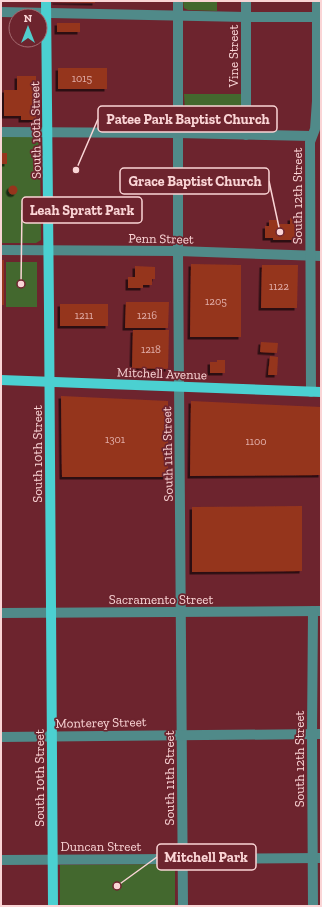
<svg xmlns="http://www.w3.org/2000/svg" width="322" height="907" viewBox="0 0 322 907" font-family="'Zilla Slab',serif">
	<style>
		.green { fill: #43682e }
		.building { fill: #95351d; filter: url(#shadow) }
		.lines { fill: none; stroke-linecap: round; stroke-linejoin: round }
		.minor { stroke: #508a89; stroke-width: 10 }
		.major { stroke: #4bd0d1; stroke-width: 10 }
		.labels { text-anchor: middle; stroke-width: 3.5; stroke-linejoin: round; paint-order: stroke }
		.number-label { font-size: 11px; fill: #e1ada8 }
		.street-label { font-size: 13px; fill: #fad5d6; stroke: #6d242e }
		.leader { fill: none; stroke: #fad5d6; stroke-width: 1.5 }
		.callout-dot { fill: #fad5d6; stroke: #6d242e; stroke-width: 1.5 }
		.callout { fill: #6d242e; stroke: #fad5d6; stroke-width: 1.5 }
		.callout-label { font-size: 14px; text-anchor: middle; font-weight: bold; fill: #fad5d6 }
	</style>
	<defs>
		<filter id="shadow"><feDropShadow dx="-2.5" dy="2.5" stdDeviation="0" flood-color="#0009"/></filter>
	</defs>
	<rect width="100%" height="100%" fill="#6d242e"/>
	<g class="green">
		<path d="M183 1H217V11L188 10 184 8Z"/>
		<path d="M184 94H243L242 127 237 130 189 129 186 127Z"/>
		<path d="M1 137H34L40 142 41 240 36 243H1Z"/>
		<rect x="6" y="262" width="31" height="45"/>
		<path d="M175 864V906H60V865Z"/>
	</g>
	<g class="building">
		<path d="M55 1H95V3L55 2Z"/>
		<rect x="57" y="23" width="23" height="9"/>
		<rect x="58" y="68" width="49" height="21"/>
		<path d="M17 76H36V120H21V116H4V90H17Z"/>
		<rect x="1" y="153" width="6" height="11"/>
		<circle cx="13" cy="190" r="4.5"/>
		<path d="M290 218H299L298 226H295V240H273V238H265V226H269V220H277V224H290Z"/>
		<rect x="1" y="260" width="3" height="45"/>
		<path d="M191 264 241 265V337H190Z"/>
		<path d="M262 265H298L297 308H261Z"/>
		<path d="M135 266 155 267V279H152V285H143V288H128V277H135Z"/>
		<path d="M126 302H169L168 328H125Z"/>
		<rect x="60" y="304" width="48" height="22"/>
		<path d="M133 330H169L168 369 132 368Z"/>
		<path d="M261 342 278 343 277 353 260 352Z"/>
		<path d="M270 356 278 357 277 375H268Z"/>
		<path d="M217 360H225V373H210V362H217Z"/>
		<path d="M61 396 168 401V477H62Z"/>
		<path d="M191 401 321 407V475L190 476Z"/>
		<path d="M302 506V571L192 572V507Z"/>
	</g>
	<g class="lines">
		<g class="minor">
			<path d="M178 1V251L183 906"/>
			<path d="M1 12 246 17H321"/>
			<path d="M1 132 178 133 311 136"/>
			<path d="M246 135V1"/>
			<path d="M1 250 178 251 321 256"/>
			<path d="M311 392 310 142 315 129 317 101V1"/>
			<path d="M1 613 321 611"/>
			<path d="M1 737 321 734"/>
			<path d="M1 860 321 858"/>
			<path d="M313 906 312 734 313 611"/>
		</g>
		<g class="major">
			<path d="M46 1 49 310 53 906"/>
			<path d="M1 380 321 392"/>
		</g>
	</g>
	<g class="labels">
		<g class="number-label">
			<text x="82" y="82">1015</text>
			<text x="279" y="290">1122</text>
			<text x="216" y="305">1205</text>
			<text x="84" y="319">1211</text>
			<text x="147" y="319">1216</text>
			<text x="151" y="353">1218</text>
			<text x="115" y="443">1301</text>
			<text x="256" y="445">1100</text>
		</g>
		<g class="street-label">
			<text transform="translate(233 56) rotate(-90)" y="5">Vine Street</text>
			<text transform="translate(35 130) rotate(-91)" y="5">South 10th Street</text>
			<text transform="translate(297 196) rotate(-90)" y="5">South 12th Street</text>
			<text transform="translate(161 238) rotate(1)" y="5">Penn Street</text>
			<text transform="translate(162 373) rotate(2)" y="5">Mitchell Avenue</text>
			<text transform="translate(37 454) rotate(-90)" y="5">South 10th Street</text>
			<text transform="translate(167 454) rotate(-91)" y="5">South 11th Street</text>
			<text x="161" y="604">Sacramento Street</text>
			<text transform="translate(101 722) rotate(-1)" y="5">Monterey Street</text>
			<text transform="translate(299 759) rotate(-90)" y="5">South 12th Street</text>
			<text transform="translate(39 778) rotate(-90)" y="5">South 10th Street</text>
			<text transform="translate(169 778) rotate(-90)" y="5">South 11th Street</text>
			<text x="101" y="851">Duncan Street</text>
		</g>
	</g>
	<path class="leader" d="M76 170L98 119M280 232L269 181M21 284L22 210M117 886L157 857"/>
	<g class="callout-dot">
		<circle cx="76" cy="170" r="4"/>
		<circle cx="280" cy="232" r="4"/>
		<circle cx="21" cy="284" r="4"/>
		<circle cx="117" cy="886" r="4"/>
	</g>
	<g class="callout">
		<rect x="98" y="106" width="179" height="26" rx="4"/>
		<rect x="120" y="168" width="149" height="26" rx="4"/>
		<rect x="22" y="197" width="120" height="26" rx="4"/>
		<rect x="157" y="844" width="99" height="26" rx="4"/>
	</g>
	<g class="callout-label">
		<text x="188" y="124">Patee Park Baptist Church</text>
		<text x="195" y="186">Grace Baptist Church</text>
		<text x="82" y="215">Leah Spratt Park</text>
		<text x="206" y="862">Mitchell Park</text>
	</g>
	<rect width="322" height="907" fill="none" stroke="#fad5d6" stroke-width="4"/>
	<g transform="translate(28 28)"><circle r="19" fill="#6d242e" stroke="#a56b71"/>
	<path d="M0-3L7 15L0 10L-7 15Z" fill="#52cdcd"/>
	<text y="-6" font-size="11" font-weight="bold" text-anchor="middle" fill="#fad5d6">N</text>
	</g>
</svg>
